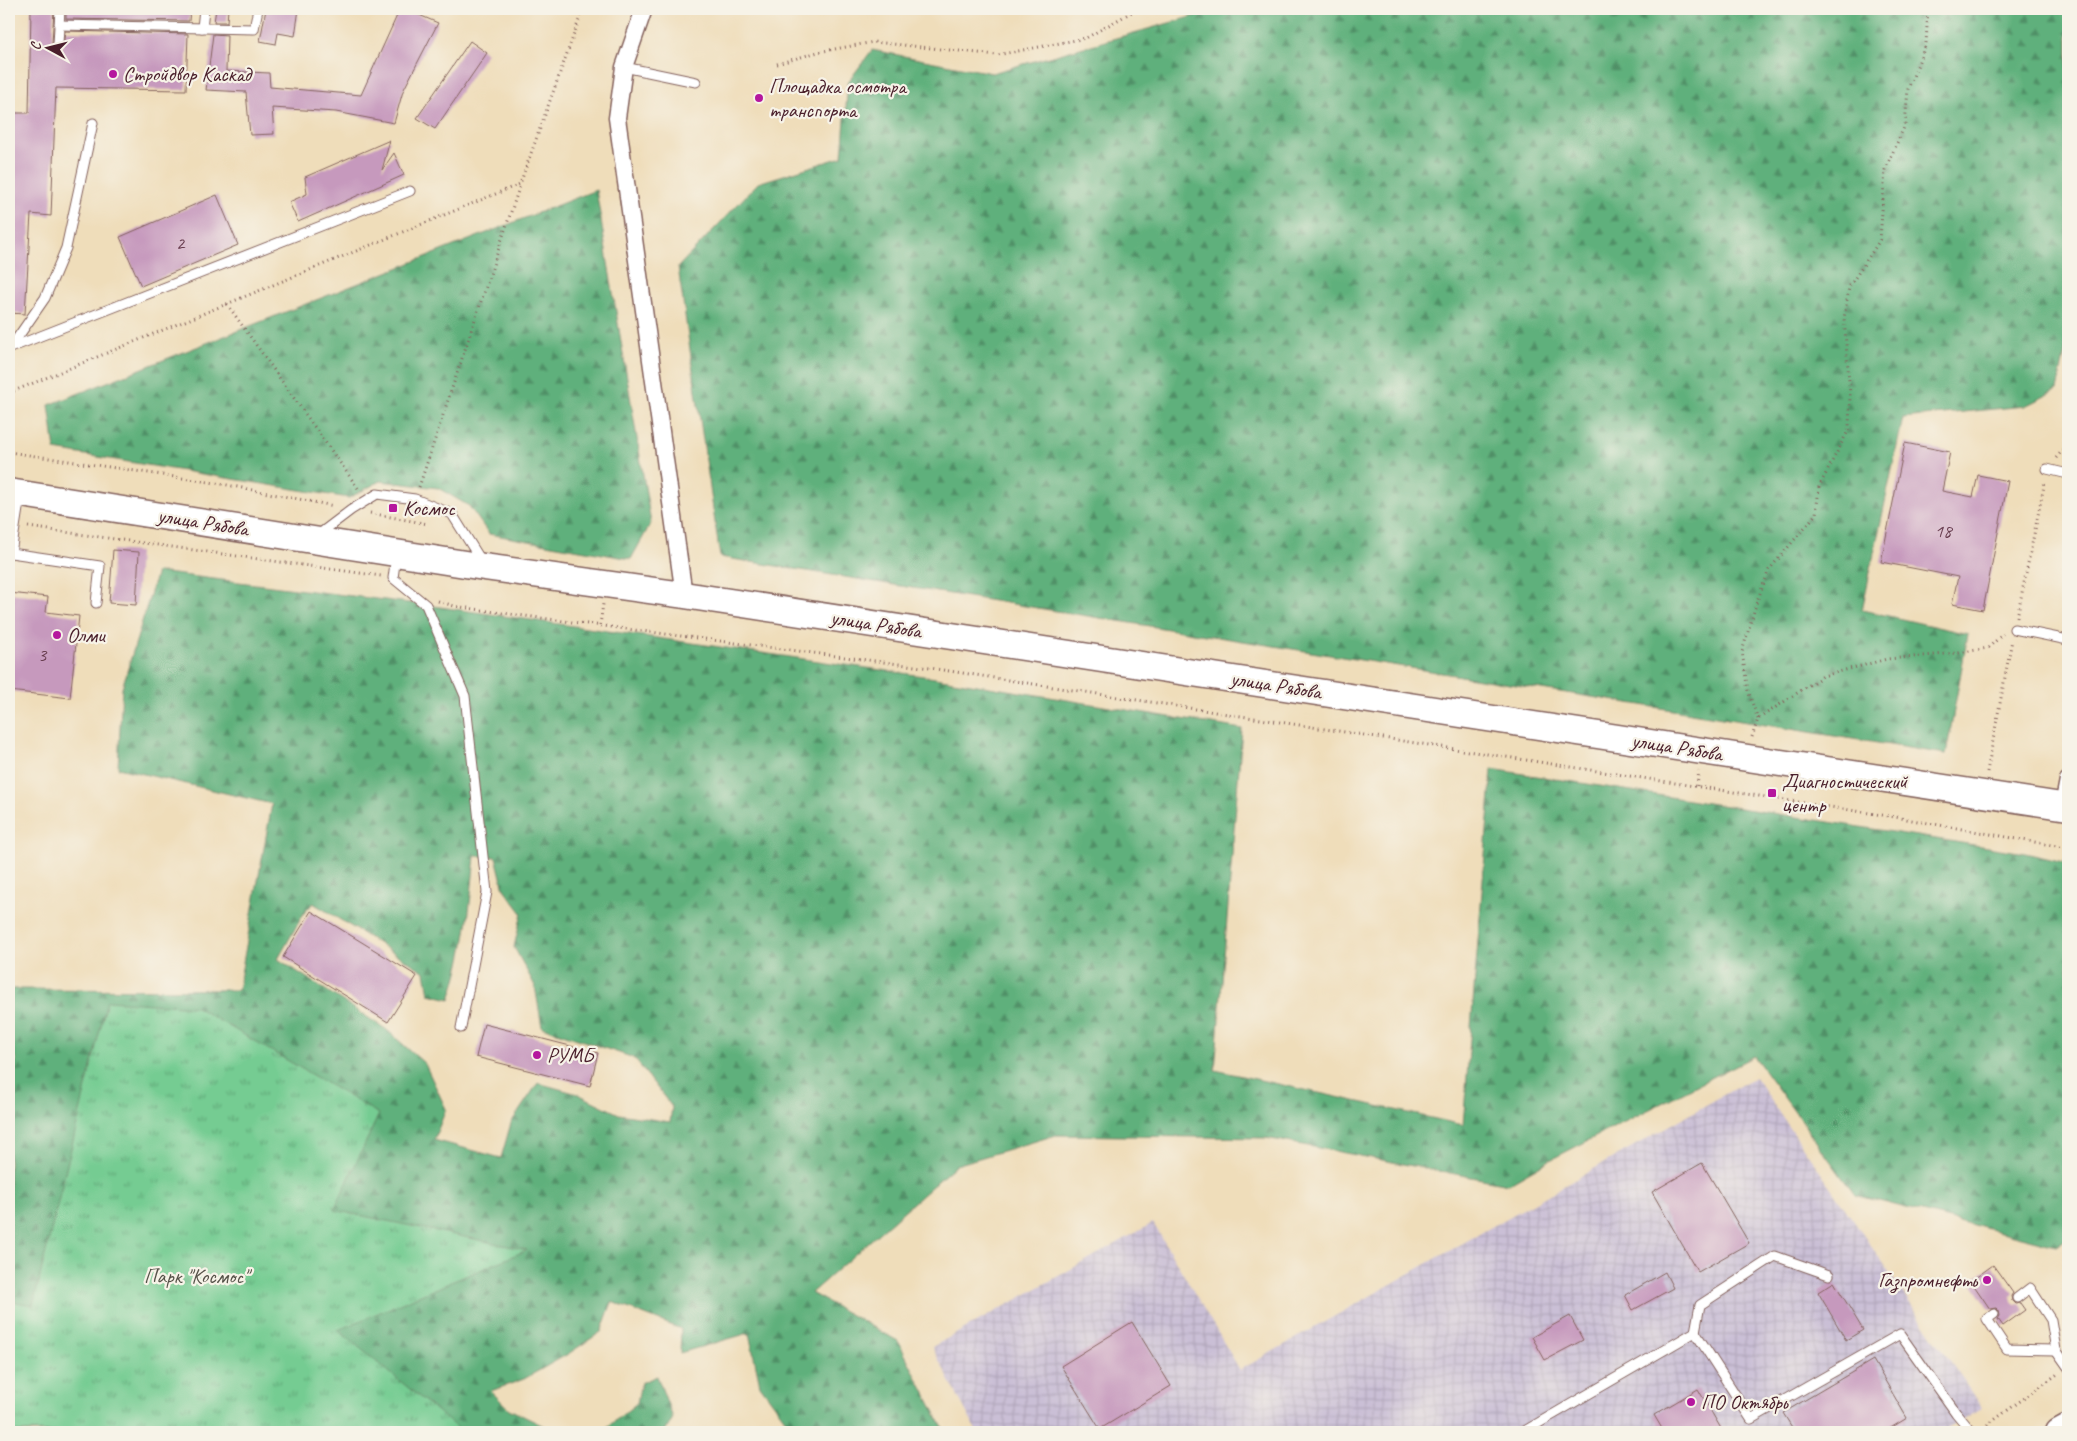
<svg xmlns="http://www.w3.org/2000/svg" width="2077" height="1441" viewBox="0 0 2077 1441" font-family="Caveat,sans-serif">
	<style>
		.industrial { fill: url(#industrial-grid) }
		.forest { fill: url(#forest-firs); stroke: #546854; fill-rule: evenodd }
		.park { fill: url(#park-tufts); stroke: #5f765e }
		.building { fill: #c699bd }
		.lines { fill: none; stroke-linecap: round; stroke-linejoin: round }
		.service-casing { stroke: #84625d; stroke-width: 11 }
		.minor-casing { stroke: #84625d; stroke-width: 19 }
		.primary-casing { stroke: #84625d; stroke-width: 29 }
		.path { stroke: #84625d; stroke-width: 3; stroke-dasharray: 1 4; stroke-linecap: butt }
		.service { stroke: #fff; stroke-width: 9 }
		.minor { stroke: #fff; stroke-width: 16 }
		.primary { stroke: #fff; stroke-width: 26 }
		.poi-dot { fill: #b5179e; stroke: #f7f3e8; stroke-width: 2 }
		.labels { text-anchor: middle; stroke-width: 4.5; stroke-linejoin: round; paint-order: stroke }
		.number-label { font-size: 19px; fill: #693e50 }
		.poi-label { font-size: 21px; fill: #4a1f2b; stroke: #f7f3e8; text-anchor: start }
		.street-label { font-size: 21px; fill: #4a1f2b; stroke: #f7f3e8 }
		.park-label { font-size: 21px; fill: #57534a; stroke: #f7f3e8 }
	</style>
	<defs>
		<pattern id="industrial-grid" width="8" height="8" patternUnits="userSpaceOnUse" patternTransform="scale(1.25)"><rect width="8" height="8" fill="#cabfd6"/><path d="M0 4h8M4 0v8" fill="none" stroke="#afa4b8"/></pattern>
		<pattern id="forest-firs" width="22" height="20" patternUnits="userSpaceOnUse" patternTransform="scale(1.25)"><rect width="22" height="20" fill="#5fb07c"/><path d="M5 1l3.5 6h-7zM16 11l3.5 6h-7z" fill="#508f66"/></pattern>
		<pattern id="park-tufts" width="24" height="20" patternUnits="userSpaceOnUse" patternTransform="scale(1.25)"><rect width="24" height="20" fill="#74cc92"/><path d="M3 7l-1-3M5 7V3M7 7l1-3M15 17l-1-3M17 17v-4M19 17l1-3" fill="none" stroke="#61a577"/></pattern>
	</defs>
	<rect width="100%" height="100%" fill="#f7f3e8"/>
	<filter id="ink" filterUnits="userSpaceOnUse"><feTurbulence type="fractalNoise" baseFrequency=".02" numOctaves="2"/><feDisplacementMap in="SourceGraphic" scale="10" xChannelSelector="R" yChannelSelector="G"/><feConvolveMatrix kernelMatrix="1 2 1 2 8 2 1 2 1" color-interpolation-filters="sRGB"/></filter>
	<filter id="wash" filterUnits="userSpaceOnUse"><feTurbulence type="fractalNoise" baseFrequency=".0096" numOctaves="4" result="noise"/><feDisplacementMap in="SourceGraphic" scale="20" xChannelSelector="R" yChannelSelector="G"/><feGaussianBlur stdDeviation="1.12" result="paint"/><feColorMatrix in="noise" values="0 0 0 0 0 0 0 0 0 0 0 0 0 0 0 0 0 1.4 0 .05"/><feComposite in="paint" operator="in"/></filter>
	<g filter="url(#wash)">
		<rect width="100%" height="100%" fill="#efddba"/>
		<path class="industrial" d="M1755 1077 1982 1408 1941 1432H977L932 1347 1153 1223 1240 1370Z"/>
		<g class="forest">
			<path d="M1226 9H2068V338L2057 390 2025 406 1903 418 1862 610 1968 634 1946 754 720 557 678 267 758 183 842 157 848 82 872 50 992 73 1201 14Z"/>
			<path d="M596 190 651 523 631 559 489 534 469 506 438 488 380 481 349 498 55 450 49 405Z"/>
			<path d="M157 572 426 605 923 676 1242 729 1215 1070 1463 1125 1492 769 2025 853 2068 863V1238L2056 1246 1855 1195 1754 1056 1548 1161 1508 1184 1266 1138 1056 1135 956 1165 811 1293 898 1341 945 1432H783L786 1420 760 1385 749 1333 680 1353 681 1329 612 1302 601 1332 568 1354 524 1379 491 1391 509 1409 556 1432H9V1102L16 1058 9 1052V989L238 990 272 804 118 768 122 688ZM475 856 496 857 504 889 522 913 514 947 535 986 542 1027 634 1058 672 1107 670 1122 619 1114 578 1094 538 1083 511 1123 501 1158 434 1140 446 1109 425 1064 387 1030 278 959 304 913 313 903 425 972 429 994 450 999C466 953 470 905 475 856Z"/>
			<path d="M657 1376 673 1418 665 1432H601L637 1403 641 1383Z"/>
		</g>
		<path class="park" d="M107 1001 196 1007 379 1114 334 1210 527 1250 338 1330 462 1432H9V1301L33 1305Z"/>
		<g id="blocks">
			<g class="building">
				<path d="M31 9H54L52 44 57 50 63 47 65 31 188 34 186 90 56 88 51 216 31 214 25 314 9 313V113H29Z"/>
				<path d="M66 9H190L189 21 66 19Z"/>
				<path d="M216 9H228L227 22H214Z"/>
				<path d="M266 9H299L295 36 278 33 276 44 260 41Z"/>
				<path d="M400 9H405L438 23 403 91 394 123 336 112 272 108 274 134 250 135 246 92 206 90 213 34 227 35 226 71 269 73 270 87 361 95Z"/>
				<path d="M470 41 487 53 435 129 417 118Z"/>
				<path d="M390 140 382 170 394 153 404 175 298 222 289 202 307 194 305 177Z"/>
				<path d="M217 195 238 245 141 286 120 237Z"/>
				<path d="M1905 443 1950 452 1942 491 1973 497 1978 475 2008 481 1983 610 1952 604 1958 577 1881 562Z"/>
				<path d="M113 550 139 552 136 605 109 603Z"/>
				<path d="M9 593 48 597 46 612 79 616 70 698 9 691Z"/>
				<path d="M311 911 417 976 388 1022 283 957Z"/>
				<path d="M484 1024 598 1053 590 1086 476 1057Z"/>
				<path d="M1702 1163 1749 1243 1698 1272 1652 1192Z"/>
				<path d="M1993 1265 2013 1293 2011 1296 2012 1301 2015 1304 2020 1303 2025 1310 2003 1326 1998 1319 2000 1316 1999 1311 1996 1308 1990 1309 1971 1281Z"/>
				<path d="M1665 1272 1673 1288 1633 1310 1625 1295Z"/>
				<path d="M1834 1282 1863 1330 1846 1340 1818 1292Z"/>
				<path d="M1570 1316 1583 1340 1545 1360 1532 1337Z"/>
				<path d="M1132 1322 1171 1386 1100 1429 1061 1366Z"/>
				<path d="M1873 1360 1907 1418 1884 1432H1795L1783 1413Z"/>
				<path d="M1698 1389 1723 1432H1664L1654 1415Z"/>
			</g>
		</g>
	</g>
	<g filter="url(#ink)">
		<use href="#blocks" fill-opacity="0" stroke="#84625d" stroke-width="1"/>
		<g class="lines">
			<g class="service-casing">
				<g id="service">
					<path d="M59 25 254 29 258 9"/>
					<path d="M202 28 204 9"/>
					<path d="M58 44 60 9"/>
					<path d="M624 67 696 82"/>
					<path d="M11 347 45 298 66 248 93 123"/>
					<path d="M10 348 410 191"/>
					<path d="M2047 469 2068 474"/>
					<path d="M318 535 351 510 377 494 415 499 452 514 482 562"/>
					<path d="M9 553H11L20 496"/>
					<path d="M11 553 100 566 96 603"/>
					<path d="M396 556 393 578 426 605 465 696 487 892 461 1028"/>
					<path d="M2014 629 2068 640"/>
					<path d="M2017 1298 2030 1288 2051 1320 2056 1350 2068 1367"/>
					<path d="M1994 1314 1987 1319 2007 1349 2056 1350"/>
					<path d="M1695 1332 1700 1305 1775 1256 1829 1275"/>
					<path d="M1523 1432 1695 1332 1751 1419 1900 1334 1956 1413 1972 1432"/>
				</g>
			</g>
			<g class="minor-casing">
				<g id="minor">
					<path d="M644 9 624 67 617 118 684 595"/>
					<path d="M2063 806 2068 780"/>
				</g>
			</g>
			<g class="primary-casing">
				<g id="primary">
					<path d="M9 492 484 567 684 595 2068 807"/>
					<path d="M2059 1432 2068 1427"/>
				</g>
			</g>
			<g class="path">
				<path d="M777 64 818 52 874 42 997 55 1086 38 1137 9"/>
				<path d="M227 304 360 491"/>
				<path d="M9 393 520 184 583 9"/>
				<path d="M9 452 222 484 334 506"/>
				<path d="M2056 458 2068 444"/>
				<path d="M419 487 520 185"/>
				<path d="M370 513 428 524"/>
				<path d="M28 527 381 576"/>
				<path d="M438 601 454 606 502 613 930 668 1895 817 2068 848"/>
				<path d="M2017 617 2045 481"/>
				<path d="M600 625 603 604"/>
				<path d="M1758 719 1748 691 1742 652 1757 601 1769 570 1816 514 1819 487 1849 429 1850 394 1844 318 1849 287 1880 240 1885 170 1905 125 1908 89 1926 44 1928 9"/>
				<path d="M1752 737 1758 719 1823 676 1887 659 1958 653 1988 648 2003 634"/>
				<path d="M1987 772 2012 640"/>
				<path d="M1697 786 1699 771"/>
				<path d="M1983 1428 2059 1373"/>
			</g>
			<use href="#service" class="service"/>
			<use href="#minor" class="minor"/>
			<use href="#primary" class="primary"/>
		</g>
	</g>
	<g class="poi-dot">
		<circle cx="113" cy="74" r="5"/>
		<circle cx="759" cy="98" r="5"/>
		<rect x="388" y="503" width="10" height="10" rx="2.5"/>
		<circle cx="57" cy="635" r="5"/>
		<rect x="1767" y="788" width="10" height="10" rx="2.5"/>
		<circle cx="537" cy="1055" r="5"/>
		<circle cx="1987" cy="1280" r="5"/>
		<circle cx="1691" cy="1402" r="5"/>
	</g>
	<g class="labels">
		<g class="number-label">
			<text x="180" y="249">2</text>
			<text x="1943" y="537">18</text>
			<text x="42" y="661">3</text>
		</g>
		<g class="poi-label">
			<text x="123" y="81">Стройдвор Каскад</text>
			<text x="769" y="93">Площадка осмотра<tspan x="769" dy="24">транспорта</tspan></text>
			<text x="403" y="515">Космос</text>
			<text x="67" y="642">Олми</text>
			<text x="1782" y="788">Диагностический<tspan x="1782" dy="24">центр</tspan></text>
			<text x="547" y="1062">РУМБ</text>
			<text x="1977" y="1287" text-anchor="end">Газпромнефть</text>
			<text x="1701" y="1409">ПО Октябрь</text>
		</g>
		<g class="street-label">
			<text transform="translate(203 522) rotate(9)" y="7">улица Рябова</text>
			<text transform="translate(876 624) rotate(9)" y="7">улица Рябова</text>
			<text transform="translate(1276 685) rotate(9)" y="7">улица Рябова</text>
			<text transform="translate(1677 747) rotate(9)" y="7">улица Рябова</text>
		</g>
		<g class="park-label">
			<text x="196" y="1283">Парк "Космос"</text>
		</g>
	</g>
	<rect width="2077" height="1441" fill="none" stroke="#f7f3e8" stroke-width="30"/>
	<g transform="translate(48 48) rotate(277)" stroke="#f7f3e8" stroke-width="4" paint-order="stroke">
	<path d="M0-4L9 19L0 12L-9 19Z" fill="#4a1f2b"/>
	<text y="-8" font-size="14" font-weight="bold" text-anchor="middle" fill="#4a1f2b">С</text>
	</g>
</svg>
